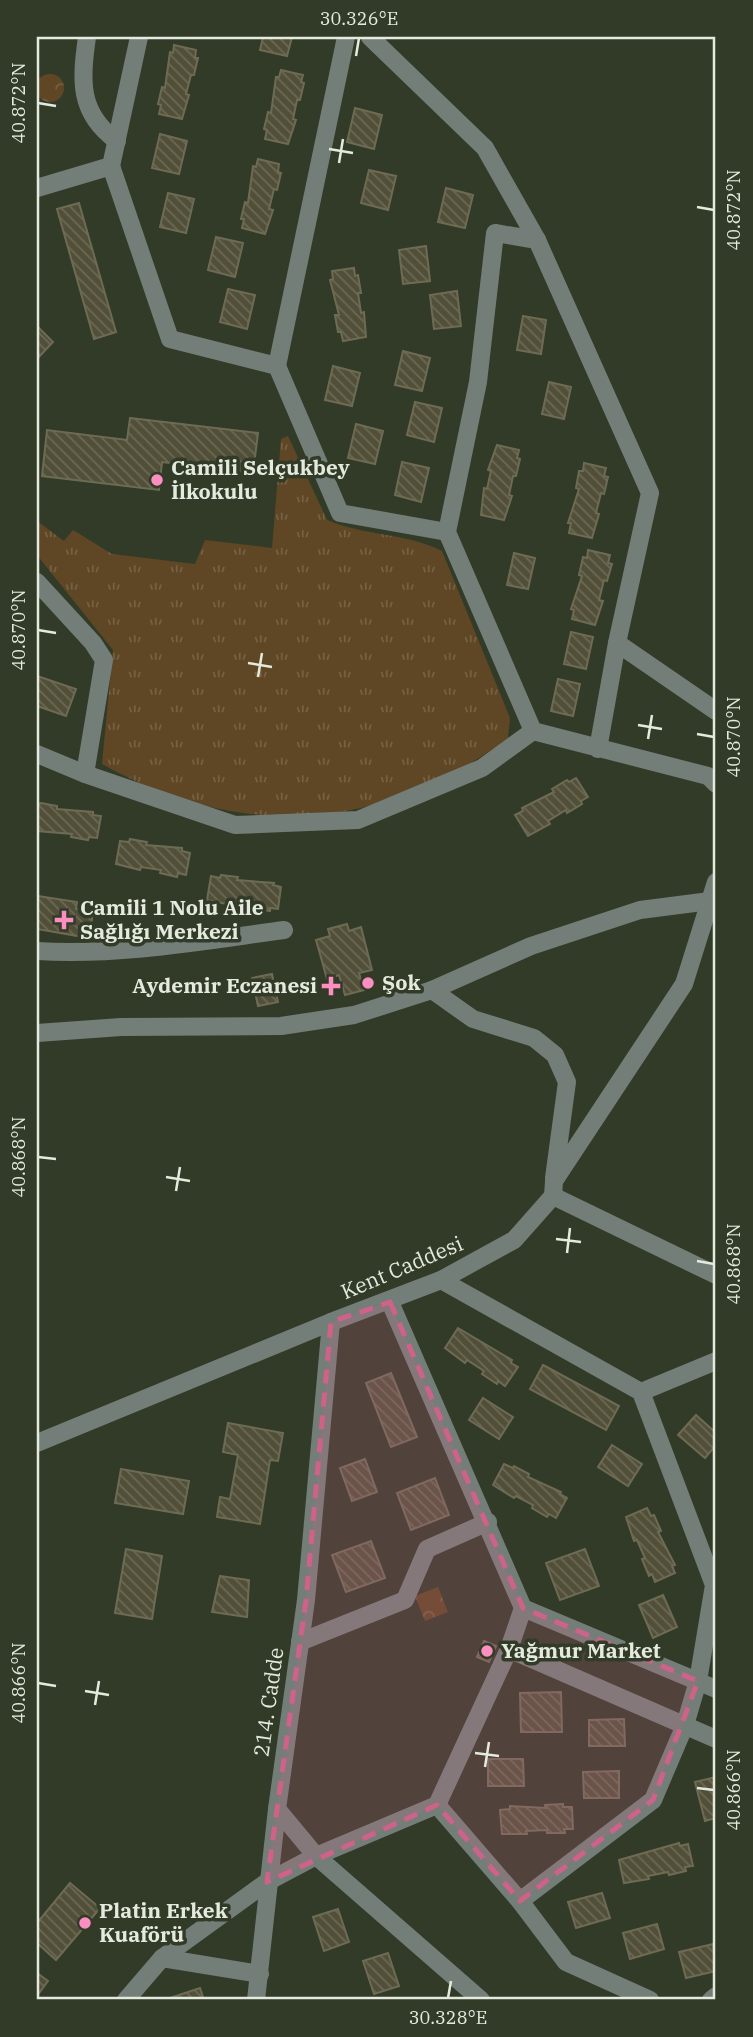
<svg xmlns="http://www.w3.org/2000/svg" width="753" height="2037" viewBox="0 0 753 2037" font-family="'IBM Plex Serif',serif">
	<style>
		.grass { fill: url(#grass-tufts) }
		.park { fill: url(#park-crowns) }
		.building { fill: url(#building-back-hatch); stroke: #6e6b55; stroke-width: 2 }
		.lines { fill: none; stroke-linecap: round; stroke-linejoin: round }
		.minor { stroke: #747e78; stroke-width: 18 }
		.marked { fill: #ce6289; fill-opacity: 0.2; stroke: #ce6289; stroke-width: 5; stroke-dasharray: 14 9; stroke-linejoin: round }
		.ticks { fill: none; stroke: #e4eade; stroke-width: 2.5 }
		.poi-dot { fill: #fd8ec0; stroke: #323b28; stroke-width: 2.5 }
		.labels { text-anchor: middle; stroke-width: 7; stroke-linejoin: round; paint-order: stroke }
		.poi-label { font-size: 21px; font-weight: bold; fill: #e4eade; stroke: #323b28; text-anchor: start }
		.street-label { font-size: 21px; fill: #e4eade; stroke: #323b28 }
		.neatline { fill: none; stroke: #e4eade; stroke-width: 2.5 }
		.ticks-label { font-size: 18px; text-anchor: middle; fill: #e4eade }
	</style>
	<defs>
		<pattern id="grass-tufts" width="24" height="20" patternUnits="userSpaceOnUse" patternTransform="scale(1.75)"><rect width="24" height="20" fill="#5f4624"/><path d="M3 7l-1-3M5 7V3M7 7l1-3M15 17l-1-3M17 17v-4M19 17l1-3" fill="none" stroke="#766143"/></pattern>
		<pattern id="park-crowns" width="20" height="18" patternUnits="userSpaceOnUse" patternTransform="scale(1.75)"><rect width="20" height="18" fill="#5f4624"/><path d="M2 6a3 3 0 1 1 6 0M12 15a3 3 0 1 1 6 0" fill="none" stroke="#766143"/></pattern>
		<pattern id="building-back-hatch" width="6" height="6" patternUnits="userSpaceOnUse" patternTransform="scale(1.75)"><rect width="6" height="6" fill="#524f39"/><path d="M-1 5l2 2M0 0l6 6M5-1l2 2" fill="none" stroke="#6b6855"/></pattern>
	</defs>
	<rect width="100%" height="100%" fill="#323b28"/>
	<path class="grass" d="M288 436 327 520C364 536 407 533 442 551L510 718 508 738C380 833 241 841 102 764L113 650 37 555V521L64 541 73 530 112 554 195 564 205 540 272 548 281 439Z"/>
	<g class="park">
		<circle cx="50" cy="88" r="14"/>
		<path d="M438 1587 448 1612 425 1621 415 1596Z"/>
	</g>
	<g class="building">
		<path d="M263 37H292L287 56 260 50Z"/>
		<path d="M174 45 196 50 195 58H198L194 75H191L186 94 189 95 182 119 159 114 161 105 158 104 162 87 165 88 170 52 173 53Z"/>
		<path d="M281 70 303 75 301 82 304 83 300 100H297L293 119 296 120 288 144 265 139 267 130 264 129 268 112 271 113 276 77H279Z"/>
		<path d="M355 108 382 115 374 149 347 142Z"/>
		<path d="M160 134 187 141 179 174 152 168Z"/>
		<path d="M258 159 279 164 278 172 281 173 277 190 274 189 269 209 273 210 265 234 242 228 244 219H241L245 202 248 203 253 166 256 167Z"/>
		<path d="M369 170 396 176 388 210 361 203Z"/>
		<path d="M446 188 473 195 465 228 438 222Z"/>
		<path d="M168 193 194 199 186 233 160 227Z"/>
		<path d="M79 203 116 332 94 339 57 209Z"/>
		<path d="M216 237 243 243 235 277 208 270Z"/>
		<path d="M426 246 430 281 403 284 399 250Z"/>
		<path d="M354 268 355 276 358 275 361 293H358L361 313 364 312 366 337 343 341 341 332H338L335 315H339L330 280 333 279 332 271Z"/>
		<path d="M228 289 255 295 247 329 220 322Z"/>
		<path d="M457 291 461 326 434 329 430 295Z"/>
		<path d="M523 316 546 320 541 354 517 350Z"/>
		<path d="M37 326 53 342 37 359Z"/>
		<path d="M403 351 430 358 422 391 395 385Z"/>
		<path d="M333 366 360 373 352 406 325 400Z"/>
		<path d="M549 382 571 387 564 419 542 414Z"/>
		<path d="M415 402 442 408 434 442 407 435Z"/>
		<path d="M130 418 258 433 253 473 162 462 159 490 42 476 47 430 127 440Z"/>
		<path d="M356 424 383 431 375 464 348 458Z"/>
		<path d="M497 445 519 450 517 458 520 459 516 476H513L509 495 512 496 504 520 481 515 484 488 487 489 491 471 488 470Z"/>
		<path d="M402 462 429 468 421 502 395 495Z"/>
		<path d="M584 463 606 468 604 476 608 477 604 494 601 493 596 513 599 514 592 538 569 533 571 523H568L579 489 576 488 579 471H583Z"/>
		<path d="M588 550 610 555 608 563 612 564 607 581 604 580 599 600 603 601 595 625 572 619 574 610 571 609 582 576 579 575 583 557 587 558Z"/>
		<path d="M514 553 535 558 528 589 507 585Z"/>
		<path d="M571 632 593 637 586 669 564 664Z"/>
		<path d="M37 676 76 689 66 716 37 706Z"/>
		<path d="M558 679 580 684 573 716 551 711Z"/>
		<path d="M576 778 588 797 581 801 582 804 567 813 566 810 548 821 550 824 528 836 515 815 523 811 522 808 554 792 552 789 567 780 569 782Z"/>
		<path d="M41 803 57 806V809L93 812V815L101 816 97 838 89 837 88 840 71 837 72 834 37 831V805Z"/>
		<path d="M130 839 147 842 146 845 182 848V851L190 853 186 875 178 873 177 877 160 873 161 870 141 867 140 870 116 864 120 841 129 842Z"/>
		<path d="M221 875 238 877 237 880 274 883 273 885 281 887 278 909 270 908V911L252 908V905L233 902 232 905 207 900 211 876 220 878Z"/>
		<path d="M38 896 77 902 76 909 93 912 89 938 37 929Z"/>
		<path d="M347 924 349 931 361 927 372 970 359 973 364 990 345 995 339 975 327 979 316 940 330 936 328 929Z"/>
		<path d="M272 974 278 1002 258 1006 252 978Z"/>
		<path d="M458 1328 512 1360 511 1363 518 1367 505 1386 498 1381 497 1384 482 1374 484 1371 467 1360 465 1363 445 1348Z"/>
		<path d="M543 1365 619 1406 606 1430 530 1389Z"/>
		<path d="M391 1373 417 1437 391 1447 366 1383Z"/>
		<path d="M483 1398 513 1417 499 1439 469 1420Z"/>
		<path d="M696 1415 716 1433V1445L705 1458 678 1435Z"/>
		<path d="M228 1423 283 1433 278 1461 270 1460 260 1524 217 1517 220 1497 230 1499 238 1455 223 1452Z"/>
		<path d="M612 1445 642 1464 628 1486 598 1467Z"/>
		<path d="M365 1459 377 1492 352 1501 340 1468Z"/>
		<path d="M504 1464 513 1468 514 1466 529 1474 528 1477 561 1492 560 1494 567 1498 556 1518 549 1514 547 1517 532 1508 533 1505 516 1496 514 1498 493 1485Z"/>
		<path d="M121 1469 189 1481 183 1514 115 1503Z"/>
		<path d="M435 1478 449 1515 411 1530 397 1493Z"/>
		<path d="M647 1508 651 1516 654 1515 661 1531 658 1532 675 1565 672 1566 675 1573 655 1582 652 1574 649 1576 642 1559 645 1558 637 1540 634 1541 626 1517Z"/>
		<path d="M371 1541 385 1578 346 1592 332 1555Z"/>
		<path d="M126 1549 162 1556 152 1619 115 1613Z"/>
		<path d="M585 1549 599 1586 560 1600 546 1563Z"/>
		<path d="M220 1576 249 1580 247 1617 212 1612Z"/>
		<path d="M663 1595 677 1627 653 1638 639 1605Z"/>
		<path d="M484 1641 496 1646 489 1662 477 1657Z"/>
		<path d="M561 1692 562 1732H521L520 1693Z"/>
		<path d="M624 1719 625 1746H589V1720Z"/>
		<path d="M488 1759H523L524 1786H488Z"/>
		<path d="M619 1771V1798H584L583 1772Z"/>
		<path d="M716 1777V1818L705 1821 695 1782Z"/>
		<path d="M563 1804V1807H572L573 1829H564L565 1833H547V1830L526 1831 527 1834H502L500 1810 510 1809V1806L546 1808 545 1805Z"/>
		<path d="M679 1843 680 1846 688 1844 693 1866 685 1867 686 1871 669 1875 668 1872 648 1876 649 1879 624 1883 619 1860Z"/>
		<path d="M70 1883 100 1908 56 1960 37 1943V1923Z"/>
		<path d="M602 1893 610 1918 576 1928 568 1902Z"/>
		<path d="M338 1909 349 1942 324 1951 313 1917Z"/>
		<path d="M657 1924 664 1949 630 1959 623 1933Z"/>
		<path d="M713 1944 716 1971 686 1978 679 1952Z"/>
		<path d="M388 1953 399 1986 374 1994 363 1961Z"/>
		<path d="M37 1973 48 1981 37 1996Z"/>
		<path d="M200 1988 204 2000H164Z"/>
	</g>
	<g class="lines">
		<g class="minor">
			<path d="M87 37C81 80 78 113 117 141"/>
			<path d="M370 37 485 148 537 240"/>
			<path d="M111 166 170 339 277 366 340 513 447 532"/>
			<path d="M37 188 111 166 139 37"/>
			<path d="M277 366 346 37"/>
			<path d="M37 582 93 643 104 660 85 774 37 754"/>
			<path d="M617 643 716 711"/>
			<path d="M598 749 617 643 650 493 537 240 495 233 478 382 447 532 533 731 708 776 716 784"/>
			<path d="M85 774 235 825 358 820 482 768 533 731"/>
			<path d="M37 951C119 956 203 941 284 930"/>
			<path d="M37 1033 121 1027 281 1026 354 1015 432 990"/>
			<path d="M554 1178 567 1082 555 1055 534 1038 473 1019 432 990 531 946 640 910 710 901"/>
			<path d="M553 1196 716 1275"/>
			<path d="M441 1280 641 1392 714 1585 698 1681 685 1725 653 1800 520 1901"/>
			<path d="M390 1302 523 1608"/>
			<path d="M331 1322 306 1600 277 1809 316 1856 481 2000"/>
			<path d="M641 1392 716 1361"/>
			<path d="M37 1443 331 1322 441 1280 514 1240 553 1196 554 1181 684 984 716 882"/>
			<path d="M300 1642 405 1600 427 1549 488 1522"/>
			<path d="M509 1649 716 1739"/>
			<path d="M437 1805 520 1901 566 1962 650 2000"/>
			<path d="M162 1958 260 1974"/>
			<path d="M126 2000 162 1958 267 1882 316 1856 437 1805 509 1649 523 1608 716 1689"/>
			<path d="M256 2000 277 1809"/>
			<path d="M711 2000 716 1996"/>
		</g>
	</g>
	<path class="marked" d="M390 1302 523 1608 698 1681 653 1800 520 1901 437 1805 267 1882 306 1600 331 1322Z"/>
	<path class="ticks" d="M356 56 359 38M38 103 56 106M329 149 353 153M339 163 343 139M697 207 714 210M38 630 56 633M248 663 272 667M258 677 262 653M638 725 662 729M697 734 714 737M648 739 652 715M38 1157 56 1159M166 1177 190 1181M176 1191 180 1167M556 1239 581 1242M567 1253 570 1228M697 1261 714 1264M38 1683 56 1686M85 1691 109 1695M95 1705 99 1681M475 1753 499 1756M485 1767 489 1742M697 1788 714 1790M448 1998 451 1981"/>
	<g class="poi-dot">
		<circle cx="157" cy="480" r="7"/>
		<path d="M60.5 909.5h7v7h7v7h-7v7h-7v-7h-7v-7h7z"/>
		<circle cx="368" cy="983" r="7"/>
		<path d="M327.5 975.5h7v7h7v7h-7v7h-7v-7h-7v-7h7z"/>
		<circle cx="487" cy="1651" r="7"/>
		<circle cx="85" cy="1923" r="7"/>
	</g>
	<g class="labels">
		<g class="poi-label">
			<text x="171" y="475">Camili Selçukbey<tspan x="171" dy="24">İlkokulu</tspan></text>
			<text x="80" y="915">Camili 1 Nolu Aile<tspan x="80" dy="24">Sağlığı Merkezi</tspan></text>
			<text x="382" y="990">Şok</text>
			<text x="317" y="993" text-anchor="end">Aydemir Eczanesi</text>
			<text x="501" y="1658">Yağmur Market</text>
			<text x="99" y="1918">Platin Erkek<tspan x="99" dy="24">Kuaförü</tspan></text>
		</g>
		<g class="street-label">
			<text transform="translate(402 1268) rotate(-23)" y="7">Kent Caddesi</text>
			<text transform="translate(269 1702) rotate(-82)" y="7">214. Cadde</text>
		</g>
	</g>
	<rect width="753" height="2037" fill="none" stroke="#323b28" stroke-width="77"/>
	<rect x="38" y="38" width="676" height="1960" class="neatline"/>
	<g class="ticks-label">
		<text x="359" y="25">30.326°E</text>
		<text transform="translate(19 103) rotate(-90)" y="6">40.872°N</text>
		<text transform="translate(734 210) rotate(-90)" y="6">40.872°N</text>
		<text transform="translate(19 630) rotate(-90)" y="6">40.870°N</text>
		<text transform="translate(734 737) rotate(-90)" y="6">40.870°N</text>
		<text transform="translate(19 1157) rotate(-90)" y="6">40.868°N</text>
		<text transform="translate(734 1264) rotate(-90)" y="6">40.868°N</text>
		<text transform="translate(19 1683) rotate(-90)" y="6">40.866°N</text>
		<text transform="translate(734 1790) rotate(-90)" y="6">40.866°N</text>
		<text x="448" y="2024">30.328°E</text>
	</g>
</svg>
